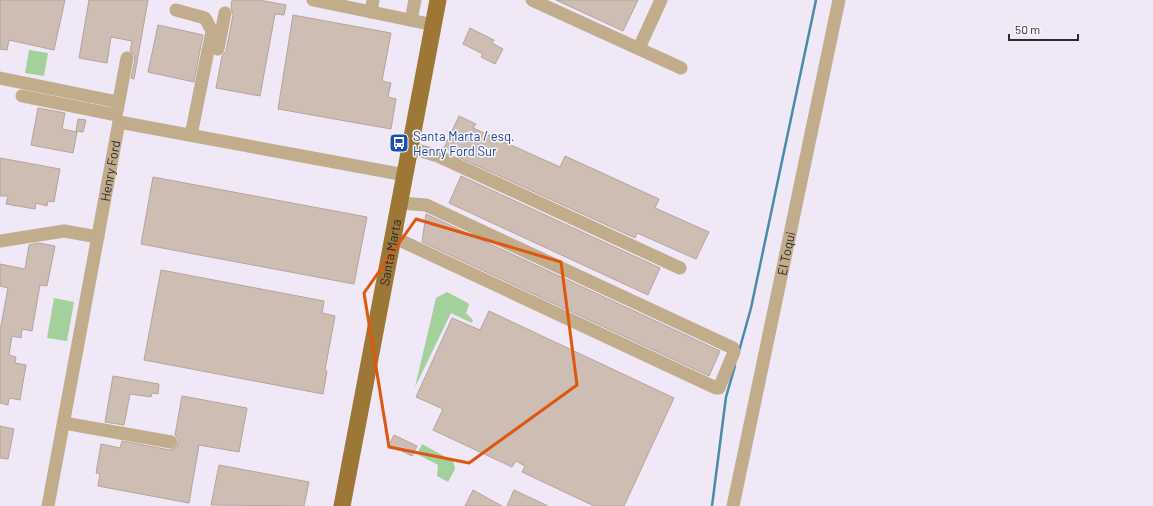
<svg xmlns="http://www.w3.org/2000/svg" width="1153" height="506" viewBox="0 0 1153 506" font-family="Barlow,sans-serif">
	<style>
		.green { fill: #a4d09c }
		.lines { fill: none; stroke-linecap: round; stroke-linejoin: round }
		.stream { stroke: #488bac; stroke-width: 2.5 }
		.building { fill: #cebdb3; stroke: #b5a49b }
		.minor { stroke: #c1ad8c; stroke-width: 13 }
		.major { stroke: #9c7736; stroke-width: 17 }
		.marked { fill: none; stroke: #df570e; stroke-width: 3; stroke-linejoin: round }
		.labels { text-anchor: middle; stroke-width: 3; stroke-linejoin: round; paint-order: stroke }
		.transit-label { font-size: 13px; fill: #164399; stroke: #faf7fd; text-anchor: start }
		.street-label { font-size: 13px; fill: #2c292f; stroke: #faf7fd }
	</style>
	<rect width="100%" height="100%" fill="#f0e7f7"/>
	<g class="green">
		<path d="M29 50 48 53 44 76 25 73Z"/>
		<path d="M447 292 468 303 469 305 466 313 473 320 472 323 451 313 415 387 436 298Z"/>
		<path d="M54 298 74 302 67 341 47 338Z"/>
		<path d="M422 444 453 461 455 469 448 482 437 476 438 465 417 454Z"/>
	</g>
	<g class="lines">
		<g class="stream">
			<path d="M739 351 751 308 816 0"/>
			<path d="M712 506 726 397 735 366"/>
		</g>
	</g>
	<g class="building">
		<path d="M0 0H65L54 50 9 40 7 50 0 49Z"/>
		<path d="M89 0H148L134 79 131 78 135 59 134 55 130 51 132 41 111 37 107 63 79 58Z"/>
		<path d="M232 0H259L286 5 284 15 275 14 260 96 216 88 222 56 226 51 233 15 231 7Z"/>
		<path d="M556 0H638L623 31Z"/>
		<path d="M293 15 391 33 382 81 391 83 388 97 396 99 391 129 278 109Z"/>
		<path d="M158 25 203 35 194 82 148 72Z"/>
		<path d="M470 28 494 40 492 43 503 49 495 64 481 57 483 54 463 44Z"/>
		<path d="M38 108 65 113 62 129 77 132 73 153 31 145Z"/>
		<path d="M459 116 476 124 473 128 560 167 565 156 659 199 655 208 709 232 696 259 637 233 635 238 458 157 459 155 444 148Z"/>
		<path d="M78 119 86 120 83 132 76 131Z"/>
		<path d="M0 158 60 169 54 202 48 201 47 206 36 203 35 209 6 204 8 196H0Z"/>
		<path d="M461 176 660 268 648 295 449 203Z"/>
		<path d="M153 177 367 217 354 284 141 244Z"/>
		<path d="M426 214 720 351 709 376 422 242Z"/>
		<path d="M38 243 55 246 47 286 40 285 32 331 22 329 21 338 12 336 9 355 16 357 15 363 26 365 20 400 9 398 8 405 0 403V331L8 288 0 286V264L25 269 29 245Z"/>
		<path d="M161 270 324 301 322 313 335 316 325 370 327 371 323 394 144 360Z"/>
		<path d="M489 311 674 398 624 506H594L522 472 525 466 516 461 512 467 433 430 443 409 416 397 452 318 480 330Z"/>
		<path d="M113 376 159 384 158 394 152 393 151 397 130 394 124 425 105 422Z"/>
		<path d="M182 396 247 408 239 452 199 445 189 503 98 486 100 474 96 473 101 444 120 448 122 441 170 450 177 447 179 440 175 435Z"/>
		<path d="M0 426 14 429 8 459 0 458Z"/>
		<path d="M394 435 417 446 412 456 389 445Z"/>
		<path d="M219 465 309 482 304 506 211 505Z"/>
		<path d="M473 490 502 506H465Z"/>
		<path d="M514 490 548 506H507Z"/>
	</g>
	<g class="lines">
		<g class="minor">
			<path d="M313 0 434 25"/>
			<path d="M532 0 681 68"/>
			<path d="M176 10 205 18 212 31 191 135"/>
			<path d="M371 12 373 0"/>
			<path d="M411 20 415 0"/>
			<path d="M639 48 661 0"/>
			<path d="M218 49 225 13"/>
			<path d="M0 78 118 102"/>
			<path d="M22 96 116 115"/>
			<path d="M117 111 127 58"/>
			<path d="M119 122 405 175"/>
			<path d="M410 148 438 156 680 268"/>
			<path d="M393 237 716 388H719L734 352 733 348 426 205 400 203"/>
			<path d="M0 241 64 231 98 237"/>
			<path d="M64 423 171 442"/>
			<path id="s1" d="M48 506 119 122"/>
			<path id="s2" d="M733 506 839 0"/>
		</g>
		<path class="major" id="s3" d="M342 506 438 0"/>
	</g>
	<path class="marked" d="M416 219 561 262 577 385 469 463 389 447 364 293Z"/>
	<defs>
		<g id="bus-square" transform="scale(1)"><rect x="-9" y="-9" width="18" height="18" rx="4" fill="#1a4fb4" stroke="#faf7fd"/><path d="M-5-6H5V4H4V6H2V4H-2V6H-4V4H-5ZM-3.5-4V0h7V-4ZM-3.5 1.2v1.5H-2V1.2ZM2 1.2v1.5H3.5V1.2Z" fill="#fff"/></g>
	</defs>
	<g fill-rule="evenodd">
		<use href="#bus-square" x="399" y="143"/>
	</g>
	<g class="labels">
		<g class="transit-label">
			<text x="413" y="141">Santa Marta / esq.<tspan x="413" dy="15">Henry Ford Sur</tspan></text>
		</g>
		<g class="street-label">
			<text dy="5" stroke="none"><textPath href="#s1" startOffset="341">Henry Ford</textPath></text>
			<text dy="5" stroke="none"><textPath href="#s3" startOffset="258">Santa Marta</textPath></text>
			<text dy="5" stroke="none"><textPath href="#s2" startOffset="258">El Toqui</textPath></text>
		</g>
	</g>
	<path d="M1009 34v6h69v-6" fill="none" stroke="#2c292f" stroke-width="2"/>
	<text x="1015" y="34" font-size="12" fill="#2c292f" stroke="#faf7fd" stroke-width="3" paint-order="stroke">50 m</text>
</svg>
